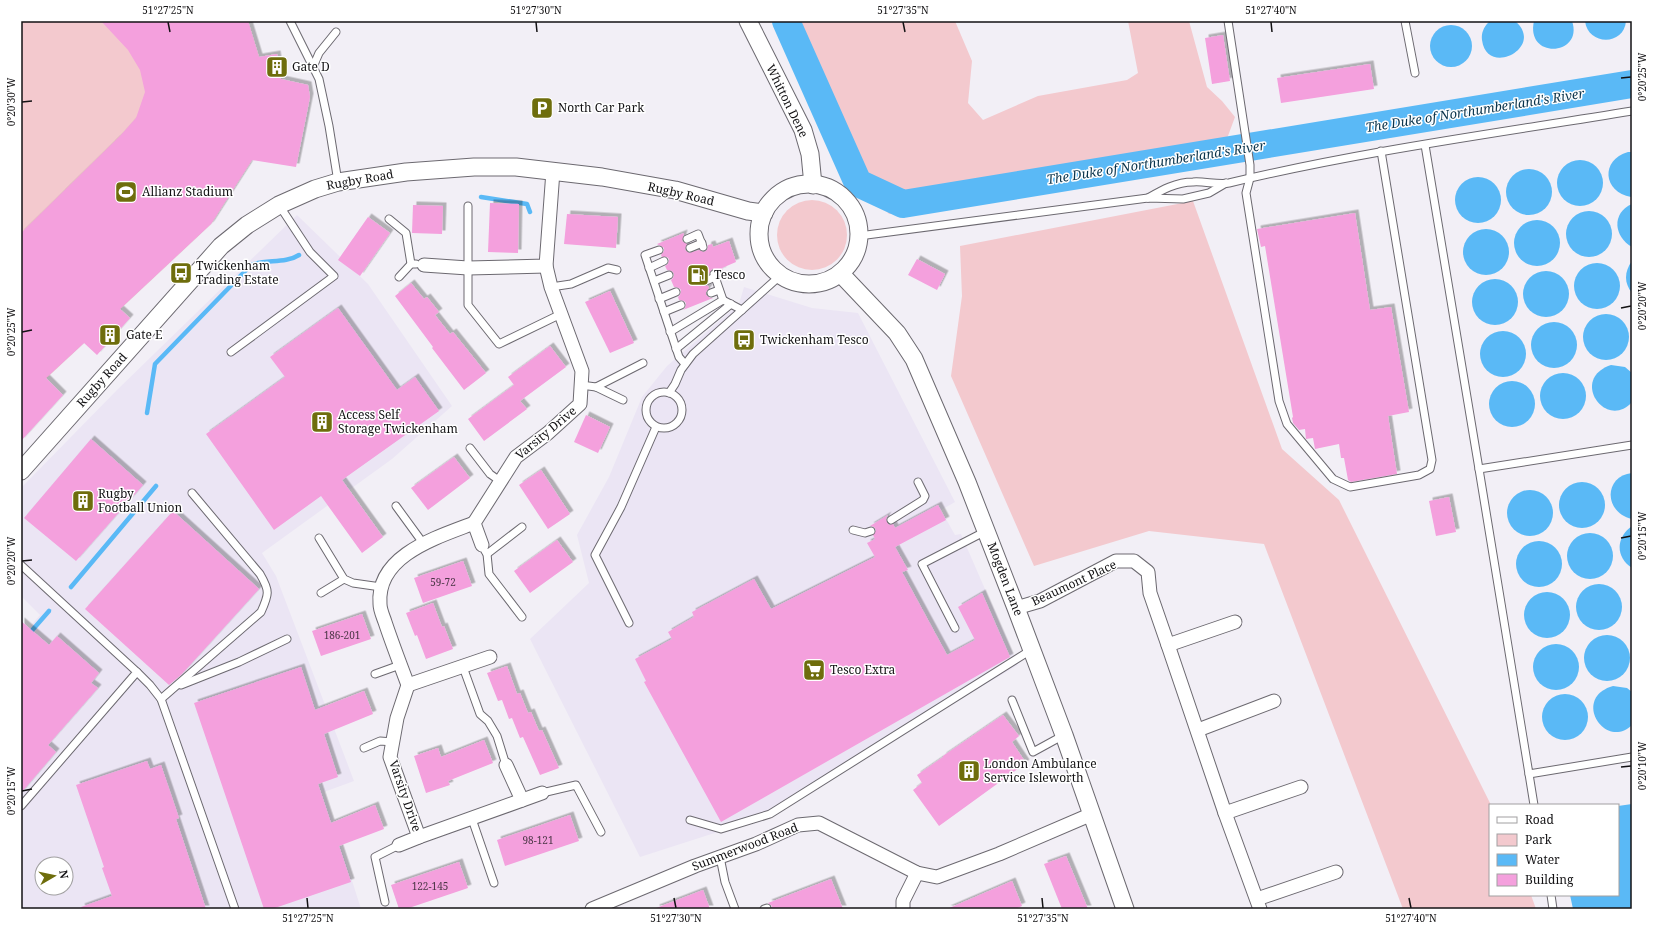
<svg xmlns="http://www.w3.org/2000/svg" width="1653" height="930" viewBox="0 0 1653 930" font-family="'Noto Serif',serif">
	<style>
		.built { fill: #ebe5f4; fill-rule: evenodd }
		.green { fill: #f3c9ce }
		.water { fill: #5ab9f6 }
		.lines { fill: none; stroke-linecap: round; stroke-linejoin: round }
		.stream { stroke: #5ab9f6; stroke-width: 4.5 }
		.river { stroke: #5ab9f6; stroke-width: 28 }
		.building { fill: #f4a0dd; filter: url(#shadow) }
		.service-casing { stroke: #6c6970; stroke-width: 9 }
		.minor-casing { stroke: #6c6970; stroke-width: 15 }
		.tertiary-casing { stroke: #6c6970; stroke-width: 19 }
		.service { stroke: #fff; stroke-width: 7 }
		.minor { stroke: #fff; stroke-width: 13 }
		.tertiary { stroke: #fff; stroke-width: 17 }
		.ticks { fill: none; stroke: #131214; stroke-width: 1.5 }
		.labels { text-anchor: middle; stroke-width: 3; stroke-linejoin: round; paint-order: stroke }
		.number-label { font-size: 10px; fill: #4b3646 }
		.poi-label { font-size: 12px; fill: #131214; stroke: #fff; text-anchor: start }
		.street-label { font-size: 12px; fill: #131214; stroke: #fff }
		.water-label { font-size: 13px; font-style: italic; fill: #0a344c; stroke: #fff }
		.neatline { fill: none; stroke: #131214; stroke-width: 1.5 }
		.ticks-label { font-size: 10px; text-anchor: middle; fill: #131214 }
	</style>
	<defs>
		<filter id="shadow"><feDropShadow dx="3.5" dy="-3.5" stdDeviation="0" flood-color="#0004"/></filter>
	</defs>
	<rect width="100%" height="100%" fill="#f2eff6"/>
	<g class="built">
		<path d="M297 215 368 284 452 406 392 459 262 553 276 576 354 781 324 792 361 909H21V637L40 615 21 596V488L117 390ZM42 864H66V888H42Z"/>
		<path d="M744 287 812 308 858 313 955 502 941 510 955 535 961 534 1018 665 755 820 640 857 530 639 589 583 577 535 609 477 642 397 667 366 739 304Z"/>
	</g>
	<g class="green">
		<path d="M21 21H248L264 74 252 160 211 224 21 402Z"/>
		<path d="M774 21H955L972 61 968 103 983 120 1038 96 1127 80 1138 73 1128 21H1189L1207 87 1222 101 1235 117 1225 144 1066 171 944 189 923 211 889 214 839 156 793 55Z"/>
		<circle cx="812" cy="235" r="35"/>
		<path d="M1193 201 1282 449 1339 500 1491 805 1490 895H1531L1536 909H1403L1264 544 1149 531 1034 566 951 376 962 296 960 246Z"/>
	</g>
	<g class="water">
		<path d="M1490 21H1515C1546 47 1487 78 1482 40 1481 33 1484 26 1490 21Z"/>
		<path d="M1534 21H1572C1584 56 1525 60 1534 21Z"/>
		<path d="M1585 21H1626C1624 46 1588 46 1585 21Z"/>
		<circle cx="1451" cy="46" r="21"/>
		<path d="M1628 152H1632L1631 197C1603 192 1600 160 1628 152Z"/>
		<circle cx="1580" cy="183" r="23"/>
		<circle cx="1529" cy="192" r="23"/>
		<circle cx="1478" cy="200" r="23"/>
		<path d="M1632 204V247C1614 237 1611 213 1632 204Z"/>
		<circle cx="1589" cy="234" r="23"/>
		<circle cx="1537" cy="243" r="23"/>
		<circle cx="1486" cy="252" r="23"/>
		<path d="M1632 261V293C1624 283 1624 272 1632 261Z"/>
		<circle cx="1597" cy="286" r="23"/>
		<circle cx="1546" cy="294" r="23"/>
		<circle cx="1495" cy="302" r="23"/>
		<circle cx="1606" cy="337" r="23"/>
		<circle cx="1554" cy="345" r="23"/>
		<circle cx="1503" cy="354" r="23"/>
		<path d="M1611 365 1625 367 1632 373V402C1606 431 1569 379 1611 365Z"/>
		<circle cx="1563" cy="396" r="23"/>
		<circle cx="1512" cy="404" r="23"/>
		<path d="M1632 473V519C1603 512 1604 476 1632 473Z"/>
		<circle cx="1582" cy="505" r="23"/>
		<circle cx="1530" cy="513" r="23"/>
		<path d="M1632 526V568C1615 557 1616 537 1632 526Z"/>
		<circle cx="1590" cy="556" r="23"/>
		<circle cx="1539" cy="564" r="23"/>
		<circle cx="1599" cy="607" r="23"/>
		<circle cx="1547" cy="615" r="23"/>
		<circle cx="1607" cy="658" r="23"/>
		<circle cx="1556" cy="667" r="23"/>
		<path d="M1613 686 1627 688 1632 692V725C1605 751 1571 698 1613 686Z"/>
		<circle cx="1565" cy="717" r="23"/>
		<path d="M1632 804V909H1573L1570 895H1618V806Z"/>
	</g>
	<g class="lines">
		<g class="stream">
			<path d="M481 197 527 204 530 212"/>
			<path d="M147 413 155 364 251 265C266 259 285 264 299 255"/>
			<path d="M71 587 156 486"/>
			<path d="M21 643 49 611"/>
		</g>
		<path class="river" d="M786 21 858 183 903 204 1632 84"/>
	</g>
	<g class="building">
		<path d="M101 21H248L259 57 277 54 281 79 308 85 310 97 296 167 252 160 211 224 120 309 130 318 97 355 84 343 46 378 63 395 21 441V233L120 136 136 118 145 92 140 70 128 50Z"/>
		<path d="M1223 35 1230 81 1212 84 1205 38Z"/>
		<path d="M1370 64 1374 89 1281 103 1277 78Z"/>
		<path d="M490 203 519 204 518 253 488 252Z"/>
		<path d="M413 205 443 206 442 234 412 233Z"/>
		<path d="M1355 213 1370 310 1391 307 1409 412 1388 416 1397 474 1351 482 1348 480 1344 458H1341L1339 444 1315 449 1313 438 1306 439 1305 429 1299 430 1293 423 1292 418 1293 417 1265 246 1261 247 1257 229Z"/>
		<path d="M567 214 618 217 616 248 564 244Z"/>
		<path d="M368 217 390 233 360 276 338 260Z"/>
		<path d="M684 233 682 241 687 244 685 250 689 253 699 250 704 252 707 250 708 245 712 244 713 247 729 241 736 262 722 268 723 270 718 272 715 269H712L709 274 702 278V283L708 286 709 288 706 292V295L710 298H713L683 310 685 308 686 303 684 301 679 300 678 297 680 295 681 290 679 288 674 287 671 280 673 278 674 274 672 271 667 270 665 266 668 264 669 259 667 257H662L661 255 664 251V248L657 244Z"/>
		<path d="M917 259 945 274 937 290 908 275Z"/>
		<path d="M411 283 424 299 427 297 439 312 435 315 450 334 453 332 486 373 464 390 432 348 433 347 395 296Z"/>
		<path d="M610 291 634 343 610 353 585 302Z"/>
		<path d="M338 308 397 390 415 377 439 411 342 480 383 537 362 553 321 496 274 530 206 434 285 377 270 357Z"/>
		<path d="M550 346 566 367 520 401 527 409 484 441 468 419 514 385 508 377Z"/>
		<path d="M586 415 610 427 598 453 574 442Z"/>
		<path d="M91 439 143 485 76 561 24 518Z"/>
		<path d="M454 457 470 478 428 510 411 488Z"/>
		<path d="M541 470 570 514 548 529 519 485Z"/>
		<path d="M1449 497 1456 532 1436 536 1429 501Z"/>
		<path d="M938 505 946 520 895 547 908 570 902 572 947 655 975 640 958 607 982 593 1010 657 721 822 644 682 646 681 635 659 672 639 668 632 694 617 692 612 754 579 771 609 875 557 867 543 875 539 873 535 876 530 874 527 870 526 888 515 886 518 887 522 889 525 893 524 895 528Z"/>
		<path d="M173 511 259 589 181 675 169 685 85 609Z"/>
		<path d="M557 540 573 562 530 593 514 571Z"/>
		<path d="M463 561 472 586 423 603 414 578Z"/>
		<path d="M433 603 442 627 444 626 453 649 426 659 417 635 415 636 406 613Z"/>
		<path d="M362 614 371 639 321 656 312 631Z"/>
		<path d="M21 621 49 645 57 636 99 673 91 683 98 688 48 745 56 752 21 793Z"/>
		<path d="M507 666 517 694 520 693 528 713 531 712 539 731 542 730 559 768 540 775 523 737 520 738 512 718 509 719 502 700 498 701 487 673Z"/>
		<path d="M301 667 315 710 364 691 373 714 324 734 338 777 318 784 331 823 375 805 384 829 339 846 351 882 272 909H264L194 703Z"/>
		<path d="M1003 715 1019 736 1012 742 1026 763 939 826 913 790 922 783 917 775 943 757V756Z"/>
		<path d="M484 740 493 763 448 781 450 785 426 793 414 756 438 748 441 757Z"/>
		<path d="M147 761 150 769 161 765 179 818 176 819 206 909H82L81 907 112 896 102 868 104 867 76 785Z"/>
		<path d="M570 815 579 841 505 866 497 840Z"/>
		<path d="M1066 856 1088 909H1062L1044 864Z"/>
		<path d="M459 862 468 888 406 909H399L391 885Z"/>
		<path d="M831 879 843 909H772V906L768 903Z"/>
		<path d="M1012 881 1022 906 1015 909H947Z"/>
		<path d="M703 890 710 909H656V908Z"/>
	</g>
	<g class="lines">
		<g class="service-casing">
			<g id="service">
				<path d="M290 21 319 79 329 126 338 182"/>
				<path d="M1228 21 1250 165V178L1246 193 1279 401 1287 424 1333 479 1350 487 1419 475 1430 469 1432 460 1381 151"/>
				<path d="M1405 21 1415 73"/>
				<path d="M313 67 319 53 336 32"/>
				<path d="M1425 145 1479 469"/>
				<path d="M1148 198C1162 190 1176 182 1193 182 1204 181 1218 185 1229 183 1362 151 1498 133 1632 111"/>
				<path d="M468 206V305L499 344 561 314"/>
				<path d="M389 219 406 233 411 264"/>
				<path d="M859 236 1148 198 1183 199 1209 193 1226 183"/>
				<path d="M687 239 698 234 703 247"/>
				<path d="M690 248 702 243"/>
				<path d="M659 250 645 255 679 357 685 364"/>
				<path d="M649 268 664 261"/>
				<path d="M714 274 723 300"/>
				<path d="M399 277 411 264H416"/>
				<path d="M654 281 669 275"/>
				<path d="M706 281 715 277"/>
				<path d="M551 287 571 284 608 268 617 270"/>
				<path d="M711 293 719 290"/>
				<path d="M659 299 676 292"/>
				<path d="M664 312 681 305"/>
				<path d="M670 332 723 300 742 310"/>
				<path d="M676 349 731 304"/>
				<path d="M231 352 334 276 310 252 279 205"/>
				<path d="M581 385 596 387 623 400"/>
				<path d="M596 387 643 363"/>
				<circle cx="664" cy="410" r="18"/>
				<path d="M669 393 675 384 681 370 693 354 781 275"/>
				<path d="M1632 445 1479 469 1529 774 1632 757"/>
				<path d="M470 448 490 474 500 481"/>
				<path d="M396 506 423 543"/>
				<path d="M891 520 923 500 925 496 918 482"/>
				<path d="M853 530 865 533 871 531"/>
				<path d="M319 538 344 579 353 583 381 587"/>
				<path d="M485 551 487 554 522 527"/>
				<path d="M487 554 489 574 522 617"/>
				<path d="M21 565 137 672 21 806"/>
				<path d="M321 593 344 579"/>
				<path d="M629 623 595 555 621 507 656 427"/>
				<path d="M955 628 922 564 986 531"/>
				<path d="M463 667 480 714 488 721 497 736 506 765"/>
				<path d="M137 672 150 685 161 699 235 909"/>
				<path d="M375 674 400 665"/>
				<path d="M181 685 239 662 287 639"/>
				<path d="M161 699 261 612C269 594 270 591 260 574L192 493"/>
				<path d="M1012 700 1033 752 1064 735"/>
				<path d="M364 748 380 741 393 742"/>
				<path d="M1529 774 1534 805"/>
				<path d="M542 793 576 785 601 832"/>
				<path d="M472 819 494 883"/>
				<path d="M690 820 721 829 770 814 1031 650"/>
				<path d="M720 857 725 882 735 909"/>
				<path d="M1551 895 1553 909"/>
				<path d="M385 902 375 857 399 845"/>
				<path d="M764 909 767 908"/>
			</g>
		</g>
		<g class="minor-casing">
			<g id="minor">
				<path d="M424 265 468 268 546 266 553 171"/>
				<path d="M474 523C438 537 376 555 380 604 380 610 383 616 385 622 392 643 400 664 408 685L490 657"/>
				<path d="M482 545 474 523 516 457 548 433 580 404 582 371 551 287 546 266"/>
				<path d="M1016 608 1040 601 1116 561H1134L1148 572 1150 593 1168 645 1225 813 1260 909"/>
				<path d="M1168 645 1235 622"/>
				<path d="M1198 730 1274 701"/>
				<path d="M506 765 522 800"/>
				<path d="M1225 813 1301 787"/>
				<path d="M419 837 542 793"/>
				<path d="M399 845 419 837 390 757 397 718 408 685"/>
				<path d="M1257 899 1336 872"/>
				<path d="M592 909 695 866 756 844 798 825 819 823 917 873 937 877 999 854 1092 814"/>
				<path d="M903 909V901L917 873"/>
			</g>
		</g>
		<g class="tertiary-casing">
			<g id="tertiary">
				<path d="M748 21 803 130 810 154 813 185"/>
				<circle cx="809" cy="234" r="50"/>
				<path d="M841 274 897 333 914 359 967 482 1016 608 1064 735 1125 909"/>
				<path d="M21 471 221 246 247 225 279 205 315 189 338 182 406 172 474 167H516L602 177 675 190 748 211 764 213"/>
			</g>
		</g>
		<use href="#service" class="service"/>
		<use href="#minor" class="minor"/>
		<use href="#tertiary" class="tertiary"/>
	</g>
	<path class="ticks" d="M168 22 170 32M536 22 537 32M903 22 905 32M1271 22 1272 32M1621 78 1631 77M22 102 32 101M1621 308 1631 306M22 332 32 330M1621 538 1631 536M22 561 32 560M1621 767 1631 766M22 791 32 789M307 898 308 908M674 898 676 908M1042 898 1043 908M1409 898 1411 908"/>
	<defs>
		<g id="building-square" transform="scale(1.15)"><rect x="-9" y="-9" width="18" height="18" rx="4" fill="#6e6d0c" stroke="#fff"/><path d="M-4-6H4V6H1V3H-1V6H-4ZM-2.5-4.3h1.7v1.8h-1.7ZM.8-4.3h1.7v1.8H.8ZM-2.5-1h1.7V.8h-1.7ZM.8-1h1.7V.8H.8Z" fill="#fff"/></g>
		<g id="parking-square" transform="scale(1.15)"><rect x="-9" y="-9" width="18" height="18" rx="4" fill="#6e6d0c" stroke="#fff"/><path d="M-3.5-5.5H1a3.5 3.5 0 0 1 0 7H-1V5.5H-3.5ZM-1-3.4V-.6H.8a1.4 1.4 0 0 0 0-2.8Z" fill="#fff"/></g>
		<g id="stadium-square" transform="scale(1.15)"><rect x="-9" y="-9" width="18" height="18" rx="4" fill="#6e6d0c" stroke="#fff"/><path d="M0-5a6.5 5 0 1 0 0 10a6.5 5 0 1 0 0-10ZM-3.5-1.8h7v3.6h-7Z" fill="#fff"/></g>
		<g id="bus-square" transform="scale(1.15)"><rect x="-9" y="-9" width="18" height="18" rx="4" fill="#6e6d0c" stroke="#fff"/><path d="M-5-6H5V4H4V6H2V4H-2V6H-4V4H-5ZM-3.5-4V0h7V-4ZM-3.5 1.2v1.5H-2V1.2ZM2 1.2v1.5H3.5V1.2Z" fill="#fff"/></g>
		<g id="fuel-square" transform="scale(1.15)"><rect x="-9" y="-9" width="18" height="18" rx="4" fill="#6e6d0c" stroke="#fff"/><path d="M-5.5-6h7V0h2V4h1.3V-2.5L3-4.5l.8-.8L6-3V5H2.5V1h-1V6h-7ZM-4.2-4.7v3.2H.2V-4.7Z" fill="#fff"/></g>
		<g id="supermarket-square" transform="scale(1.15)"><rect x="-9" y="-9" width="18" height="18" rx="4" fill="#6e6d0c" stroke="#fff"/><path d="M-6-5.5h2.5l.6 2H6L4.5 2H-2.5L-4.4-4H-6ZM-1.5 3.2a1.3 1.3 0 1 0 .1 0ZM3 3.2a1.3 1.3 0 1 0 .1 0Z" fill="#fff"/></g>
	</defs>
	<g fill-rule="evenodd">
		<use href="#building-square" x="277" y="67"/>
		<use href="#parking-square" x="542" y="108"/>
		<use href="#stadium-square" x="126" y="192"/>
		<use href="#bus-square" x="181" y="273"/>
		<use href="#fuel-square" x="698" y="275"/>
		<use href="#building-square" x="110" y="335"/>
		<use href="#bus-square" x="744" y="340"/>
		<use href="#building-square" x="322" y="422"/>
		<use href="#building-square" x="83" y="501"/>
		<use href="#supermarket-square" x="814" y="670"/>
		<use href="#building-square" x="969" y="771"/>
	</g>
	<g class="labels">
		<g class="number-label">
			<text x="443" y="586">59-72</text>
			<text x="342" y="639">186-201</text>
			<text x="538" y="844">98-121</text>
			<text x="430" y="890">122-145</text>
		</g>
		<g class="poi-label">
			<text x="292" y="71">Gate D</text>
			<text x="558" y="112">North Car Park</text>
			<text x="142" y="196">Allianz Stadium</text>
			<text x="196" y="270">Twickenham<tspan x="196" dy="14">Trading Estate</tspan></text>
			<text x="714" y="279">Tesco</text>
			<text x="126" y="339">Gate E</text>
			<text x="760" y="344">Twickenham Tesco</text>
			<text x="338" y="419">Access Self<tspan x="338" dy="14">Storage Twickenham</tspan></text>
			<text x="98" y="498">Rugby<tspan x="98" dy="14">Football Union</tspan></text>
			<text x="830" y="674">Tesco Extra</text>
			<text x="984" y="768">London Ambulance<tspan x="984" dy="14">Service Isleworth</tspan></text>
		</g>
		<g class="street-label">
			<text transform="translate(787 101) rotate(64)" y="4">Whitton Dene</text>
			<text transform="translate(360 180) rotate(-10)" y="4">Rugby Road</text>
			<text transform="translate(681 194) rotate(13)" y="4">Rugby Road</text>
			<text transform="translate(102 380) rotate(-48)" y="4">Rugby Road</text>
			<text transform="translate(546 433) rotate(-40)" y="4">Varsity Drive</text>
			<text transform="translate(1005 579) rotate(69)" y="4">Mogden Lane</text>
			<text transform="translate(1074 583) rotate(-25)" y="4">Beaumont Place</text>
			<text transform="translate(405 796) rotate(71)" y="4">Varsity Drive</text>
			<text transform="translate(745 847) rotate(-21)" y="4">Summerwood Road</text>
		</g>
		<g class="water-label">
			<text transform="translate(1475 110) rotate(-9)" y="5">The Duke of Northumberland's River</text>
			<text transform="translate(1156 162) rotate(-9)" y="5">The Duke of Northumberland's River</text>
		</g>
	</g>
	<rect width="1653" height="930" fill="none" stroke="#ffffff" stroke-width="44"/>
	<rect x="1489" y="804" width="130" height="92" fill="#ffffff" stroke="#a1a0a1"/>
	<rect x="1497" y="817" width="20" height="6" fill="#ffffff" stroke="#a1a0a1"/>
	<text x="1525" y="824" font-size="12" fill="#131214">Road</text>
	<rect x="1497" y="834" width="20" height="12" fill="#f3c9ce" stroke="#a1a0a1"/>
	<text x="1525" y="844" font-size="12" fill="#131214">Park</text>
	<rect x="1497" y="854" width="20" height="12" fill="#5ab9f6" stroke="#a1a0a1"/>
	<text x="1525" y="864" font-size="12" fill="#131214">Water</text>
	<rect x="1497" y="874" width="20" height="12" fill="#f4a0dd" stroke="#a1a0a1"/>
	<text x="1525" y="884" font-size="12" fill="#131214">Building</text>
	<g transform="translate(54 876) rotate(81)"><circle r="19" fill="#ffffff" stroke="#a1a0a1"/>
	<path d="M0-3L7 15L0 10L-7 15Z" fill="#6e6d0c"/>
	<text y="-6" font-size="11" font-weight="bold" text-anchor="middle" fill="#131214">N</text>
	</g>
	<rect x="22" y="22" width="1609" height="886" class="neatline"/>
	<g class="ticks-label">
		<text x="168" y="14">51°27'25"N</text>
		<text x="536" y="14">51°27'30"N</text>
		<text x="903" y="14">51°27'35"N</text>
		<text x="1271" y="14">51°27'40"N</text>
		<text transform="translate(1642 77) rotate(-90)" y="4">0°20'25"W</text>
		<text transform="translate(11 102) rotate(-90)" y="4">0°20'30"W</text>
		<text transform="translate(1642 306) rotate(-90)" y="4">0°20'20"W</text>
		<text transform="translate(11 332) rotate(-90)" y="4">0°20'25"W</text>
		<text transform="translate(1642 536) rotate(-90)" y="4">0°20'15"W</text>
		<text transform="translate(11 561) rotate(-90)" y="4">0°20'20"W</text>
		<text transform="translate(1642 766) rotate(-90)" y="4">0°20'10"W</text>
		<text transform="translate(11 791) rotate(-90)" y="4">0°20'15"W</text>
		<text x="308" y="922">51°27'25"N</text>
		<text x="676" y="922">51°27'30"N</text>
		<text x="1043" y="922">51°27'35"N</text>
		<text x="1411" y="922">51°27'40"N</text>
	</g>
</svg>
